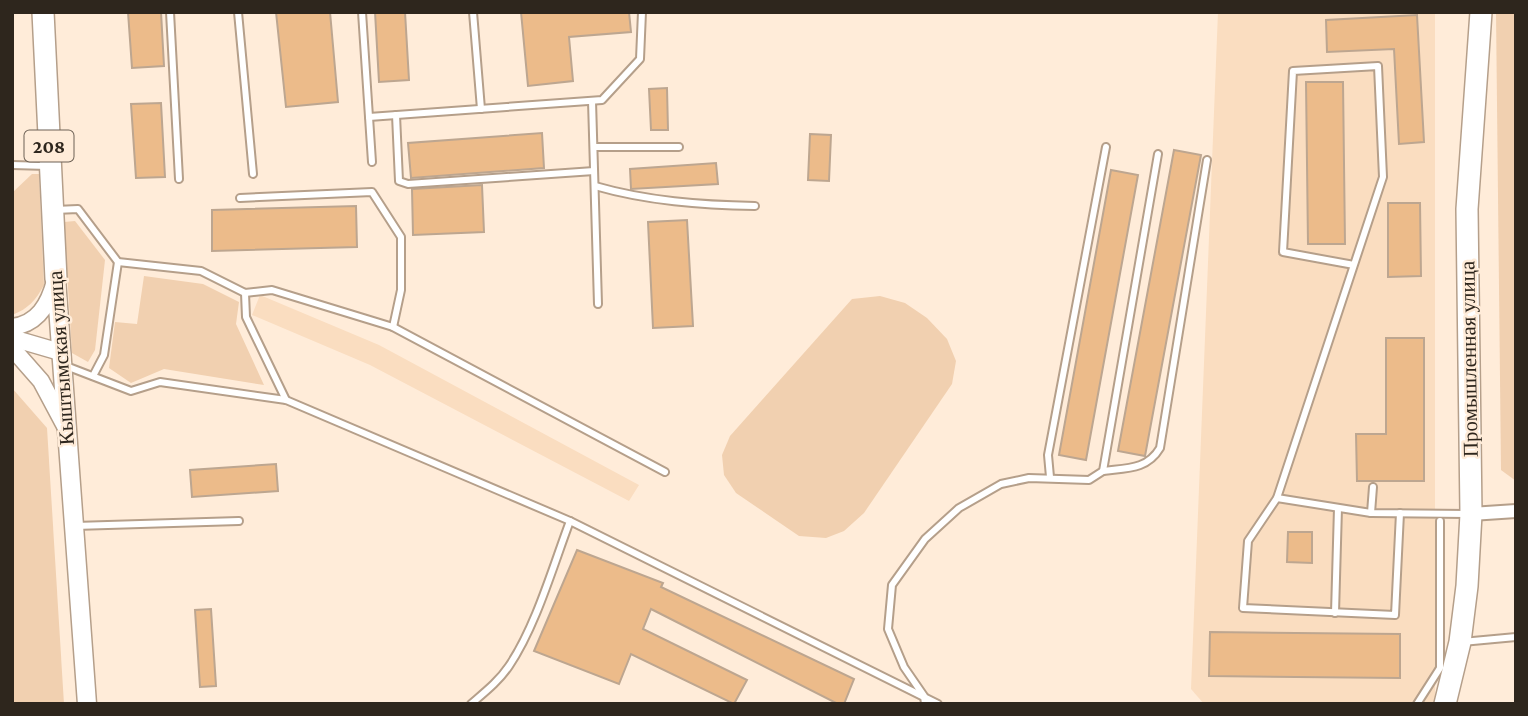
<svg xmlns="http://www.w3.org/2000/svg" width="1528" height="716" viewBox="0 0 1528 716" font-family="'Crimson Pro',serif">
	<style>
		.built { fill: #faddc0 }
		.green { fill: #f1d0b0 }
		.building { fill: #ecbb8a; stroke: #bda690; stroke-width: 2 }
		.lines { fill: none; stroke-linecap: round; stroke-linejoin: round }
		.service-casing { stroke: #b59f8a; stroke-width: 10 }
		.minor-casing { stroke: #b59f8a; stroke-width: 16 }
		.tertiary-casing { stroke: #b59f8a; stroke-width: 19 }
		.secondary-casing { stroke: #b59f8a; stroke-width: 21 }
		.primary-casing { stroke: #b59f8a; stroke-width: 24 }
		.service { stroke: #fff; stroke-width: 6 }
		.minor { stroke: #fff; stroke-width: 12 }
		.tertiary { stroke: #fff; stroke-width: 16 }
		.secondary { stroke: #fff; stroke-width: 18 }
		.primary { stroke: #fff; stroke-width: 21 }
		.labels { text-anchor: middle; stroke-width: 5; stroke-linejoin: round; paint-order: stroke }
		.shield { fill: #ffecd9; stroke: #6d6155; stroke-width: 2 }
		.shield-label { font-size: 19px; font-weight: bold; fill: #2e261d }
		.street-label { font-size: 21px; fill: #2e261d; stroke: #ffecd9 }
	</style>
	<rect width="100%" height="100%" fill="#ffecd9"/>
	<g class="built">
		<path d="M1218 12H1435V704H1204L1191 689Z"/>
		<path d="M260 295 379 345 639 485 629 501 370 365 252 315Z"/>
	</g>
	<g class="green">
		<path d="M1496 12H1516V481L1501 470Z"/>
		<path d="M32 174H39L44 285C36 300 28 309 12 315V193Z"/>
		<path d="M75 221 105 260 95 350 88 362 72 353 64 222Z"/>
		<path d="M144 276 203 284 239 302 236 324 264 385 164 369 131 383 109 368 115 322 137 324Z"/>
		<path d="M880 296 905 303 927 318 947 339 956 361 952 384 864 513 844 531 826 538 799 536 736 493 724 475 722 455 730 436 852 299Z"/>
		<path d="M12 388 47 428 64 704H12Z"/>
	</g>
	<g class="building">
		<path d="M128 12H161L164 66 132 68Z"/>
		<path d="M276 12H330L338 102 286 107Z"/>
		<path d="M375 12H405L409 80 379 82Z"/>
		<path d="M521 12H629L631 32 569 37 573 81 528 86Z"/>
		<path d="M1417 15 1424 142 1399 144 1394 49 1327 52 1326 20Z"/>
		<path d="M1306 82H1343L1345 244H1308Z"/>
		<path d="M667 88 668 130H651L649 89Z"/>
		<path d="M161 103 165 177 136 178 131 104Z"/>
		<path d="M542 133 544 168 411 178 408 143Z"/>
		<path d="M810 134 831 135 829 181 808 180Z"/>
		<path d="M1174 150 1201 155 1145 456 1118 451Z"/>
		<path d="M716 163 718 184 631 189 630 169Z"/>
		<path d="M1111 170 1138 175 1086 460 1059 455Z"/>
		<path d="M482 185 484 232 413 235 412 189Z"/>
		<path d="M1388 203H1420L1421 276 1388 277Z"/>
		<path d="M356 206 357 247 212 251V210Z"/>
		<path d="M687 220 693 326 653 328 648 222Z"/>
		<path d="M1386 338H1424V481H1357L1356 434H1386Z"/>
		<path d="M276 464 278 491 192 497 190 470Z"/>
		<path d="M1288 532H1312V563L1287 562Z"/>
		<path d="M577 550 663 583 661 587 854 679 844 704H838L651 609 643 629 747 680 734 704 631 654 619 684 534 651Z"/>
		<path d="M211 609 216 686 200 687 195 610Z"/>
		<path d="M1210 632 1400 634V678L1209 676Z"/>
	</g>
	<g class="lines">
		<g class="service-casing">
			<g id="service">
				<path d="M170 12 179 179"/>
				<path d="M238 12 253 174"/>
				<path d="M362 12 372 162"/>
				<path d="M473 12 481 109"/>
				<path d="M592 101 598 304"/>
				<path d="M396 115 399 181 408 184 594 171"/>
				<path d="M369 117 602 100 640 59 642 12"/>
				<path d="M594 147H679"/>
				<path d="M12 165 48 166"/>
				<path d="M595 186C647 201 701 205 755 206"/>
				<path d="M240 198 372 192 401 237V290L393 327"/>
				<path d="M55 210 78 209 118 262 201 271 245 293 272 290 393 327 665 472"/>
				<path d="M1354 265 1283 252 1293 71 1378 66 1383 177 1277 498 1248 541 1243 608 1395 615 1400 513"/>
				<path d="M245 293 246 317 286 400"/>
				<path d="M66 366 131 391 160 382 286 400 570 521 938 704"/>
				<path d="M93 376 104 355 118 262"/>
				<path d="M1103 471C1126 468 1147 470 1160 448L1207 160"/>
				<path d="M1050 477 1048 455 1106 147"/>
				<path d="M1277 498 1371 513 1467 514"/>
				<path d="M1371 513 1373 487"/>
				<path d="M75 526 239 521"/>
				<path d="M1335 613 1338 508"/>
				<path d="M1462 642 1516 637"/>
				<path d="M471 704C485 692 499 681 509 666 536 626 553 566 570 521"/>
				<path d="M925 704 924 696 904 667 888 629 892 585 925 539 959 508 1001 484 1029 478 1089 480 1103 471 1158 154"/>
				<path d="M1417 704 1440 668V521"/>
			</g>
		</g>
		<g class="minor-casing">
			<path id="minor" d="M1471 514 1516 511"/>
		</g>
		<g class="tertiary-casing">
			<g id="tertiary">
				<path d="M12 327C38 324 49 304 55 281"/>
				<path d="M12 338 60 352"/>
				<path d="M12 348 41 381 65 426"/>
			</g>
		</g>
		<g class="secondary-casing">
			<path id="secondary" d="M56 279 87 704"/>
		</g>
		<g class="primary-casing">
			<g id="primary">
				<path d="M43 12 56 279"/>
				<path d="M1445 704 1460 642 1467 586 1471 514 1467 209 1481 12"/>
			</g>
		</g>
		<use href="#service" class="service"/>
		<use href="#minor" class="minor"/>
		<use href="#tertiary" class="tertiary"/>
		<use href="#secondary" class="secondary"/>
		<use href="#primary" class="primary"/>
	</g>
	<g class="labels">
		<rect class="shield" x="24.5" y="130.5" width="49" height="31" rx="5"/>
		<g class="shield-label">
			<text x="49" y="153">208</text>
		</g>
		<g class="street-label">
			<text transform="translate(61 358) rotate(-94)" y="7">Кыштымская улица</text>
			<text transform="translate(1469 359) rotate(-91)" y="7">Промышленная улица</text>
		</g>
	</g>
	<rect width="1528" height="716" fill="none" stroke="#2e261d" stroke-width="28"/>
</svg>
